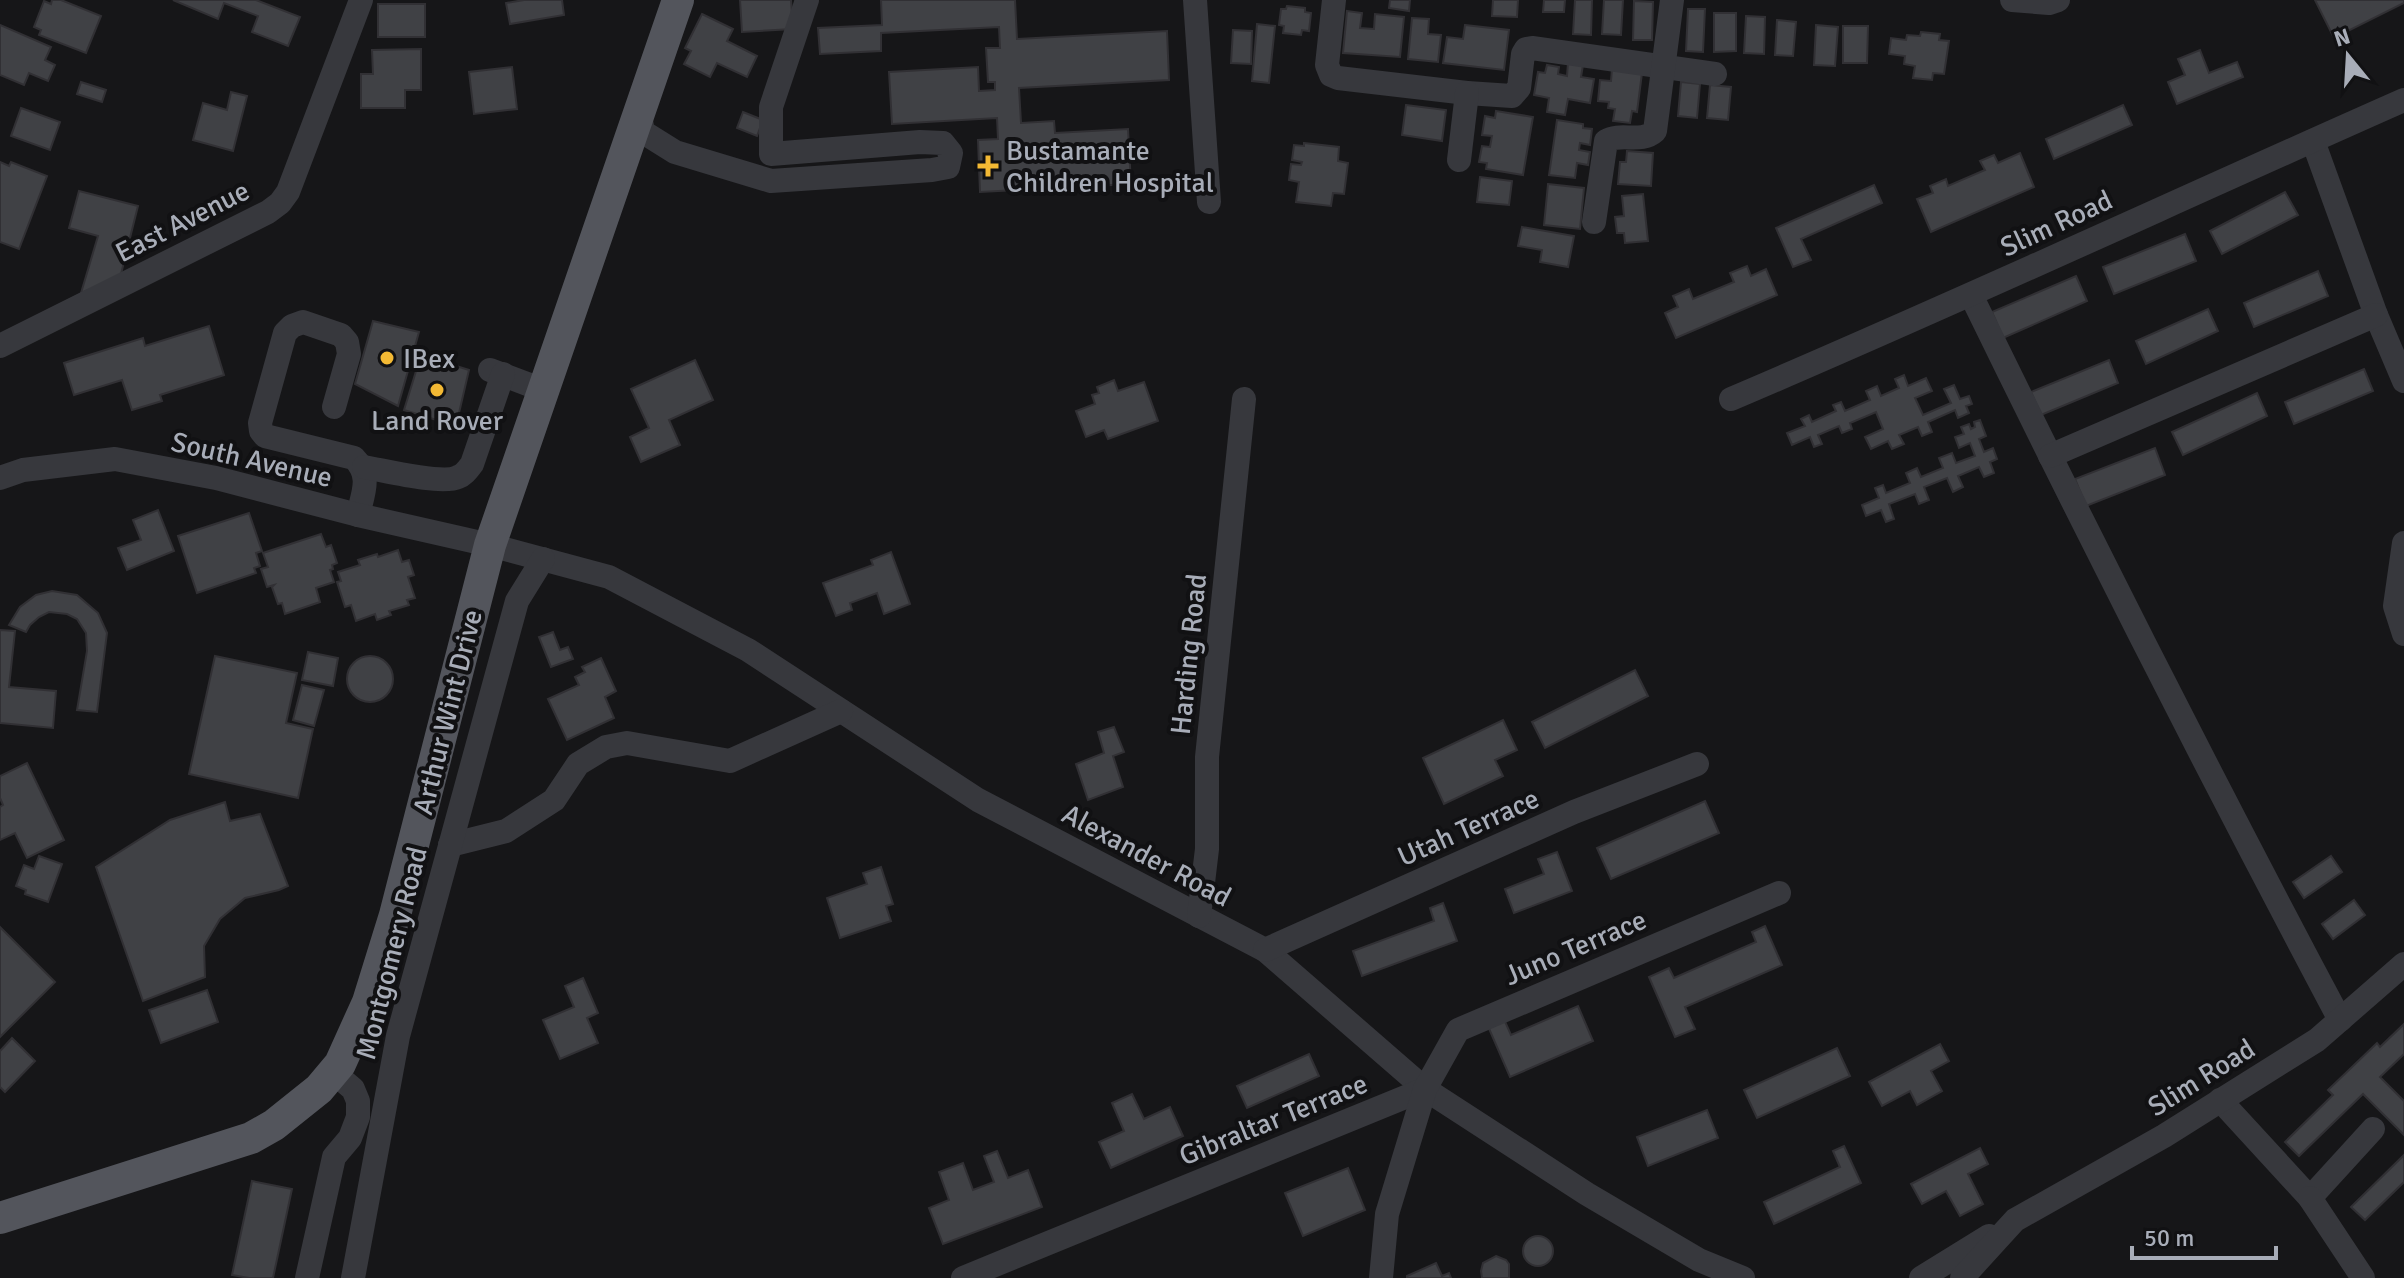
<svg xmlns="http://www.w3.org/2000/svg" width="2404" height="1278" viewBox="0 0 2404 1278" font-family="Signika,sans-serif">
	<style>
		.building { fill: #404145; stroke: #313034; stroke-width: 2 }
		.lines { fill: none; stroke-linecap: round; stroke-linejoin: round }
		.minor { stroke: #37383d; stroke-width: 24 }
		.major { stroke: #53555c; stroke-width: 32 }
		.poi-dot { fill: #f3b934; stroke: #111113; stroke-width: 3 }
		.labels { text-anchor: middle; stroke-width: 8; stroke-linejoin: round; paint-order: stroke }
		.poi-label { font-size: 28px; fill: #a8adb8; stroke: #111113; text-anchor: start }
		.street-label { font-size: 28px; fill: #a8adb8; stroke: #111113 }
	</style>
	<rect width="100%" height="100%" fill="#161618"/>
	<g class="building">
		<path d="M52 0H61L101 16 86 53 39 35 41 30 34 27 44 1 51 4Z"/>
		<path d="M173 0H256L300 17 288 46 252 32 258 16 224 3 218 19Z"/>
		<path d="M524 0H562L564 15 510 24 506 3Z"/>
		<path d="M740 0H791L793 29 742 32Z"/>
		<path d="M881 0H1015L1017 39 1167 31 1169 80 1019 88 1021 123 1054 121 1055 133 1128 129 1131 184 980 192 978 140 998 139 997 118 892 124 889 72 978 67 979 91 995 90V82H988L986 48H1000L999 27 881 33V51L820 54 818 28 882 25Z"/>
		<path d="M1390 0H1410L1409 11 1389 8Z"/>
		<path d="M1493 0H1518L1517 17 1492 16Z"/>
		<path d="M1544 0H1565L1564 12H1543Z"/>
		<path d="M1575 0H1592L1591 35 1573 34Z"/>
		<path d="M1604 0H1623L1621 35 1602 34Z"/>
		<path d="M2315 0H2404V3L2334 38Z"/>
		<path d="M1634 1 1653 2 1652 40H1633Z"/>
		<rect x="378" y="4" width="47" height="33"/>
		<path d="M1287 6 1305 8V12L1311 13 1309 31 1302 30 1301 35 1283 33 1284 26 1279 25 1281 9H1286Z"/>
		<path d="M1688 9H1705L1703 52 1686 51Z"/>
		<path d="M1347 11 1362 13 1360 28 1374 29 1375 14 1404 17 1400 57 1343 53Z"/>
		<path d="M1714 13H1736V51L1714 52Z"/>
		<path d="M702 14 733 29 727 41 757 56 747 77 717 63 710 77 684 64 691 51 685 48Z"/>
		<path d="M1746 16 1765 17 1764 54 1744 53Z"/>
		<path d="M1412 18 1429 19 1428 34 1441 35 1438 62 1408 59Z"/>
		<path d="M1777 20 1796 22 1793 56 1775 55Z"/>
		<path d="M1257 24 1275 26 1269 83 1252 81Z"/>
		<path d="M0 25 51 47 45 60 55 65 48 81 29 73 24 85 0 75Z"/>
		<path d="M1465 25 1509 30 1504 70 1443 63 1447 37 1463 39Z"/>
		<path d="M1816 25 1838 27 1835 66 1814 65Z"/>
		<path d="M1843 26H1868L1867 63H1843Z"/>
		<path d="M1233 30 1252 31 1251 64 1231 63Z"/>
		<path d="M1921 32 1940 34 1939 40 1949 41 1944 74 1933 73 1932 80 1913 78 1915 66 1904 64 1905 56 1889 54 1891 38 1906 40 1907 35 1920 36Z"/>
		<path d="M421 49V90H405V108H361V74H373L372 50Z"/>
		<path d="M2200 50 2209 73 2237 62 2243 77 2177 104 2168 82 2185 75 2178 59Z"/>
		<path d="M1568 63 1583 65 1581 77 1594 79 1590 103 1568 99 1565 115 1547 112 1549 98 1534 95 1538 72 1545 73 1547 65 1559 67 1558 74 1567 76Z"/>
		<path d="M512 67 517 109 474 114 469 72Z"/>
		<path d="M1612 69 1642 73 1637 112 1632 111 1630 123 1613 121 1615 109 1608 108 1609 102 1598 101 1600 80 1611 81Z"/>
		<path d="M81 82 106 90 102 102 77 94Z"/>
		<path d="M1681 82 1700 84 1697 118 1678 116Z"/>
		<path d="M1710 85 1731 87 1728 120 1707 118Z"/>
		<path d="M231 92 247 96 233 151 193 140 203 103 227 110Z"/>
		<path d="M1406 105 1446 110 1442 141 1402 135Z"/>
		<path d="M2123 105 2132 125 2054 159 2046 139Z"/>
		<path d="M21 108 60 122 50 150 11 136Z"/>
		<path d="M1496 111 1533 117 1523 175 1486 169 1487 163 1479 162 1482 146 1490 147 1492 136 1482 135 1485 116 1495 118Z"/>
		<path d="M743 112 763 120 757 136 737 128Z"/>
		<path d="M1557 120 1583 124V128L1592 129 1590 145 1580 143 1579 150 1590 152 1588 165 1577 163 1575 178 1549 175Z"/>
		<path d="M1304 143 1339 147 1338 161 1348 163 1344 194 1333 193 1331 206 1296 202 1299 182 1289 180 1291 164 1301 165 1302 162 1292 160 1294 145 1304 146Z"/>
		<path d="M1627 151 1653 153 1651 186 1618 184 1620 162H1626Z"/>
		<path d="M2020 153 2034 187 1931 232 1917 199 1933 193 1930 186 1946 179 1948 186 1985 170 1980 161 1994 155 1998 163Z"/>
		<path d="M0 162 9 166 11 162 47 176 19 249 0 242Z"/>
		<path d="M1480 177 1512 181 1509 205 1477 202Z"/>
		<path d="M1548 184 1584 188 1580 229 1544 225Z"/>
		<path d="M1874 185 1882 203 1801 239 1811 260 1793 267 1776 228Z"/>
		<path d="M79 191 138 206 120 278 81 293 98 236 69 228Z"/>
		<path d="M2285 192 2298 215 2222 254 2210 231Z"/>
		<path d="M1643 194 1648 241 1625 243 1624 233H1617L1615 217 1624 216 1622 196Z"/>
		<path d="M1522 227 1574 236 1568 267 1540 262 1542 250 1518 246Z"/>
		<path d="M2185 234 2196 261 2114 294 2103 267Z"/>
		<path d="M1747 266 1751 276 1766 269 1777 295 1676 338 1665 313 1678 307 1673 296 1689 289 1693 299 1734 282 1730 273Z"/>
		<path d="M2318 271 2328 296 2254 327 2244 303Z"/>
		<path d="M2076 276 2087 301 2003 338 1992 312Z"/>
		<path d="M2208 309 2218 331 2146 364 2136 341Z"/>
		<path d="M373 321 419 332 398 406 355 384Z"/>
		<path d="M209 326 224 375 160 395 162 401 132 410 122 380 74 395 64 363 143 338 145 346Z"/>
		<path d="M421 355 469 370 456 426 404 410Z"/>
		<path d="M695 360 713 400 669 420 680 445 641 462 630 437 649 428 631 389Z"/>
		<path d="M2109 360 2118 383 2041 415 2031 392Z"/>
		<path d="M2364 369 2373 391 2294 424 2285 402Z"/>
		<path d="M1904 375 1908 386 1926 378 1932 391 1915 398 1923 415 1951 403 1944 389 1954 385 1960 399 1969 396 1972 404 1966 406 1969 413 1958 418 1955 410 1928 422 1932 432 1922 436 1918 427 1899 435 1904 444 1892 449 1888 441 1871 449 1865 437 1883 429 1876 412 1850 423 1852 429 1842 433 1839 426 1818 435 1822 444 1814 447 1810 437 1792 445 1787 433 1805 426 1801 419 1809 415 1812 422 1836 411 1833 405 1841 402 1845 411 1870 400 1866 391 1877 386 1881 396 1899 388 1895 379Z"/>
		<path d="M1114 380 1118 391 1144 382 1158 421 1108 439 1104 430 1086 437 1076 411 1095 404 1092 395 1099 393 1097 387Z"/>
		<path d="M2257 393 2267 416 2183 455 2172 432Z"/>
		<path d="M1980 420 1986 436 1979 439 1984 452 1993 448 1997 459 1990 462 1994 473 1984 477 1979 467 1958 476 1963 487 1953 492 1947 478 1924 487 1929 500 1919 504 1915 494 1889 504 1894 519 1886 522 1881 510 1866 516 1862 505 1879 498 1875 488 1883 485 1886 493 1910 483 1906 473 1917 468 1921 477 1943 468 1939 458 1952 453 1956 463 1975 456 1970 443 1959 448 1955 437 1964 434 1961 427 1969 424 1971 429 1975 427 1974 422Z"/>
		<path d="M2155 448 2165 475 2086 506 2075 479Z"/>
		<path d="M158 510 174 551 127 570 118 548 141 540 133 520Z"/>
		<path d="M249 513 262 551 256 553 260 566 254 568 256 573 197 593 178 536Z"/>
		<path d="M321 534 326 547 331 545 337 563 332 565 333 569 330 570 334 582 316 588 320 602 285 614 282 603 278 604 272 587 274 585 267 587 261 569 268 567 263 553Z"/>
		<path d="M398 550 402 562 409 560 414 575 408 577 415 598 407 600 409 605 389 611 391 615 377 620 375 614 356 621 351 605 345 607 337 582 341 581 338 572 360 565 358 560 377 554 378 557Z"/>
		<path d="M891 552 910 604 884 614 877 593 850 603 852 610 836 616 823 583 873 565 871 560Z"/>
		<path d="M52 591 77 595 98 613 107 633 97 712 77 710 87 651 86 633 77 619 67 614 49 612 39 617 30 625 26 632 9 625 20 607 36 595Z"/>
		<path d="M0 630 15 631 9 687 56 691 53 728 0 723Z"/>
		<path d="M553 632 560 650 568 647 573 659 551 667 539 637Z"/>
		<path d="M308 652 338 658 333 686 302 680Z"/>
		<path d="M215 656 297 673 286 723 313 729 298 798 189 774Z"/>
		<circle cx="370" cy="679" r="23"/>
		<path d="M601 658 616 691 605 697 614 718 567 740 548 699 579 685 575 677 585 672 582 667Z"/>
		<path d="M1635 670 1648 696 1545 748 1532 722Z"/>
		<path d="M302 685 324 690 314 726 293 720Z"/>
		<path d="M1503 720 1517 750 1495 760 1503 776 1444 804 1423 758Z"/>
		<path d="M1114 727 1124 752 1113 756 1123 787 1088 800 1076 764 1104 753 1098 732Z"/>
		<path d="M27 763 64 840 27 858 15 833 0 840V807L3 805 0 798V776Z"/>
		<path d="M1705 801 1719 833 1611 879 1597 848Z"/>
		<path d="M225 802 230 821 260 814 288 886 279 890 245 898 220 919 204 946 205 977 143 1001 96 867 170 820Z"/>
		<path d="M1557 852 1572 891 1514 913 1505 889 1544 874 1538 859Z"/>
		<path d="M39 856 62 864 48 902 25 894 26 890 16 886 24 865 34 869Z"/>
		<path d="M2331 856 2342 872 2304 898 2293 882Z"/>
		<path d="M881 867 893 904 886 906 891 921 840 938 827 898 867 884 863 873Z"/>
		<path d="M2354 900 2365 915 2333 939 2322 924Z"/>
		<path d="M1443 903 1457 941 1362 976 1353 951 1434 921 1430 908Z"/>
		<path d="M1765 926 1782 965 1685 1007 1695 1029 1675 1037 1649 977 1669 968 1674 978 1756 942 1752 932Z"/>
		<path d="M0 927 55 982 0 1037Z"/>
		<path d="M583 978 598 1013 587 1018 598 1043 560 1059 543 1020 574 1007 565 986Z"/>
		<path d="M207 990 218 1022 161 1043 149 1010Z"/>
		<path d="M1578 1006 1593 1041 1510 1077 1487 1024 1503 1017 1511 1035Z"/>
		<path d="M2404 1024V1054L2380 1077 2404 1101V1135L2363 1094 2299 1156 2285 1142 2333 1095 2328 1090 2377 1043 2380 1047Z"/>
		<path d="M12 1038 35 1061 5 1092 0 1087V1051Z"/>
		<path d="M1940 1044 1949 1061 1931 1071 1942 1091 1917 1105 1910 1091 1882 1106 1869 1082Z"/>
		<path d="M1837 1048 1850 1076 1757 1118 1744 1090Z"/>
		<path d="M1309 1054 1319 1076 1247 1108 1237 1086Z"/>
		<path d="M1132 1094 1144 1119 1170 1107 1183 1136 1111 1168 1099 1142 1124 1131 1112 1103Z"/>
		<path d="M1707 1110 1718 1138 1648 1166 1637 1137Z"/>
		<path d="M1844 1146 1861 1183 1774 1224 1764 1202 1840 1167 1833 1151Z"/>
		<path d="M1980 1148 1988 1164 1968 1174 1983 1204 1960 1216 1946 1191 1922 1204 1911 1184Z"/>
		<path d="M997 1151 1008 1178 1028 1170 1042 1207 943 1244 929 1208 949 1200 939 1172 963 1163 973 1190 994 1182 984 1156Z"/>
		<path d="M2404 1155V1182L2365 1220 2351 1207Z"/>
		<path d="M1348 1168 1365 1210 1303 1236 1285 1193Z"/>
		<path d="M252 1181 292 1189 273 1278H249L232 1275Z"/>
		<circle cx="1538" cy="1251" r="15"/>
		<path d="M1496 1256 1506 1260 1509 1264V1278H1482L1481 1271 1483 1263Z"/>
		<path d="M1436 1263 1442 1276 1449 1273 1451 1278H1407V1276Z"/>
	</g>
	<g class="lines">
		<g class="minor">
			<path d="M1195 0 1209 202"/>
			<path d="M1334 0 1327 65 1331 75 1338 78 1467 93 1512 96 1519 88 1523 54 1526 49 1532 48 1715 74"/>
			<path d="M2012 0 2049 3 2058 0"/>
			<path d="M639 110 643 132 675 152 771 181 932 170 948 167 951 153 943 143 920 142 771 154V107L807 0"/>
			<path d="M2313 141 2376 315 2404 381"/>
			<path d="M1459 160 1467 93"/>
			<path d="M1594 222 1606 141C1621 132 1641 144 1655 131L1672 0"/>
			<path d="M1971 295C2090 539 2213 781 2340 1020"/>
			<path d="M0 346 268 212 280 203 288 192 361 0"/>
			<path d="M490 370 543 390"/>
			<path d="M1731 399C1957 303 2180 199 2404 100"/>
			<path d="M334 407 349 354 347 342 341 335 303 322 292 326 285 333 260 423 261 431 265 436 354 458C372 476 363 493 358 515"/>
			<path d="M2050 456 2376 315"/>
			<path d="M364 467C383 470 442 485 458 477 464 475 468 469 472 464L503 374"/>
			<path d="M0 478 23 470 115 459 216 478 358 515 490 545 609 577 748 650 978 800 1265 950 1425 1089 1587 1194 1699 1260 1743 1278"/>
			<path d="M2404 543 2395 606 2404 634"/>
			<path d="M450 845 506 831 554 800 578 764 606 747 627 743 730 761 841 711"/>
			<path d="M1199 916 1207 849V757L1244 399"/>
			<path d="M1265 950 1574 812 1697 764"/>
			<path d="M2220 1100 2310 1198 2373 1129"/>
			<path d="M2310 1198 2363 1278"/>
			<path d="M307 1278 334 1157 350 1138 358 1117V1101L353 1089 333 1072"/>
			<path d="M353 1278 398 1036 517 601 543 559"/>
			<path d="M963 1278 1425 1089"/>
			<path d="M1381 1278 1387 1214 1425 1089 1458 1030 1779 893"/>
			<path d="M1921 1278 1989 1236"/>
			<path d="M1962 1278 2015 1220 2164 1136 2317 1040 2404 964"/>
		</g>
		<path class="major" d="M0 1218 251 1138 274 1125 319 1089 340 1064 368 1002 395 915 490 545 678 0"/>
	</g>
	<g class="poi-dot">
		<path d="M984 154h8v8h8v8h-8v8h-8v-8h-8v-8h8z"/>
		<circle cx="387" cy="358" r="8"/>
		<circle cx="437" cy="390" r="8"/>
	</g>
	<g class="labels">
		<g class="poi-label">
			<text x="1006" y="160">Bustamante<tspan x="1006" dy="32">Children Hospital</tspan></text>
			<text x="403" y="368">IBex</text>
			<text x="437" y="430" text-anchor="middle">Land Rover</text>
		</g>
		<g class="street-label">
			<text transform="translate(182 221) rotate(-27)" y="10">East Avenue</text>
			<text transform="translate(2056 223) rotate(-25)" y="10">Slim Road</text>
			<text transform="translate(252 459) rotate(13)" y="10">South Avenue</text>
			<text transform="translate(1188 654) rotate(-84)" y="10">Harding Road</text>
			<text transform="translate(447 712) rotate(-76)" y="10">Arthur Wint Drive</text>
			<text transform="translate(1468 827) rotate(-24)" y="10">Utah Terrace</text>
			<text transform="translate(1147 855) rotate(28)" y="10">Alexander Road</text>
			<text transform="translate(1575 947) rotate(-23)" y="10">Juno Terrace</text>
			<text transform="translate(391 953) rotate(-76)" y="10">Montgomery Road</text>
			<text transform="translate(2201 1077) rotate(-32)" y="10">Slim Road</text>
			<text transform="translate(1273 1119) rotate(-22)" y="10">Gibraltar Terrace</text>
		</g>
	</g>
	<g transform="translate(2348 56) rotate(342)" stroke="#111113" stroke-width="6" paint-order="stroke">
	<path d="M0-6L14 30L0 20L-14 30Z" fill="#a8adb8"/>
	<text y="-12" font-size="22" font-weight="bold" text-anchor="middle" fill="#a8adb8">N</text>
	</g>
	<path d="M2132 1246v12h144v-12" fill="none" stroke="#a8adb8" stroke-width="4"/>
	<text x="2144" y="1246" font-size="24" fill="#a8adb8" stroke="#111113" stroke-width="6" paint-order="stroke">50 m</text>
</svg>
